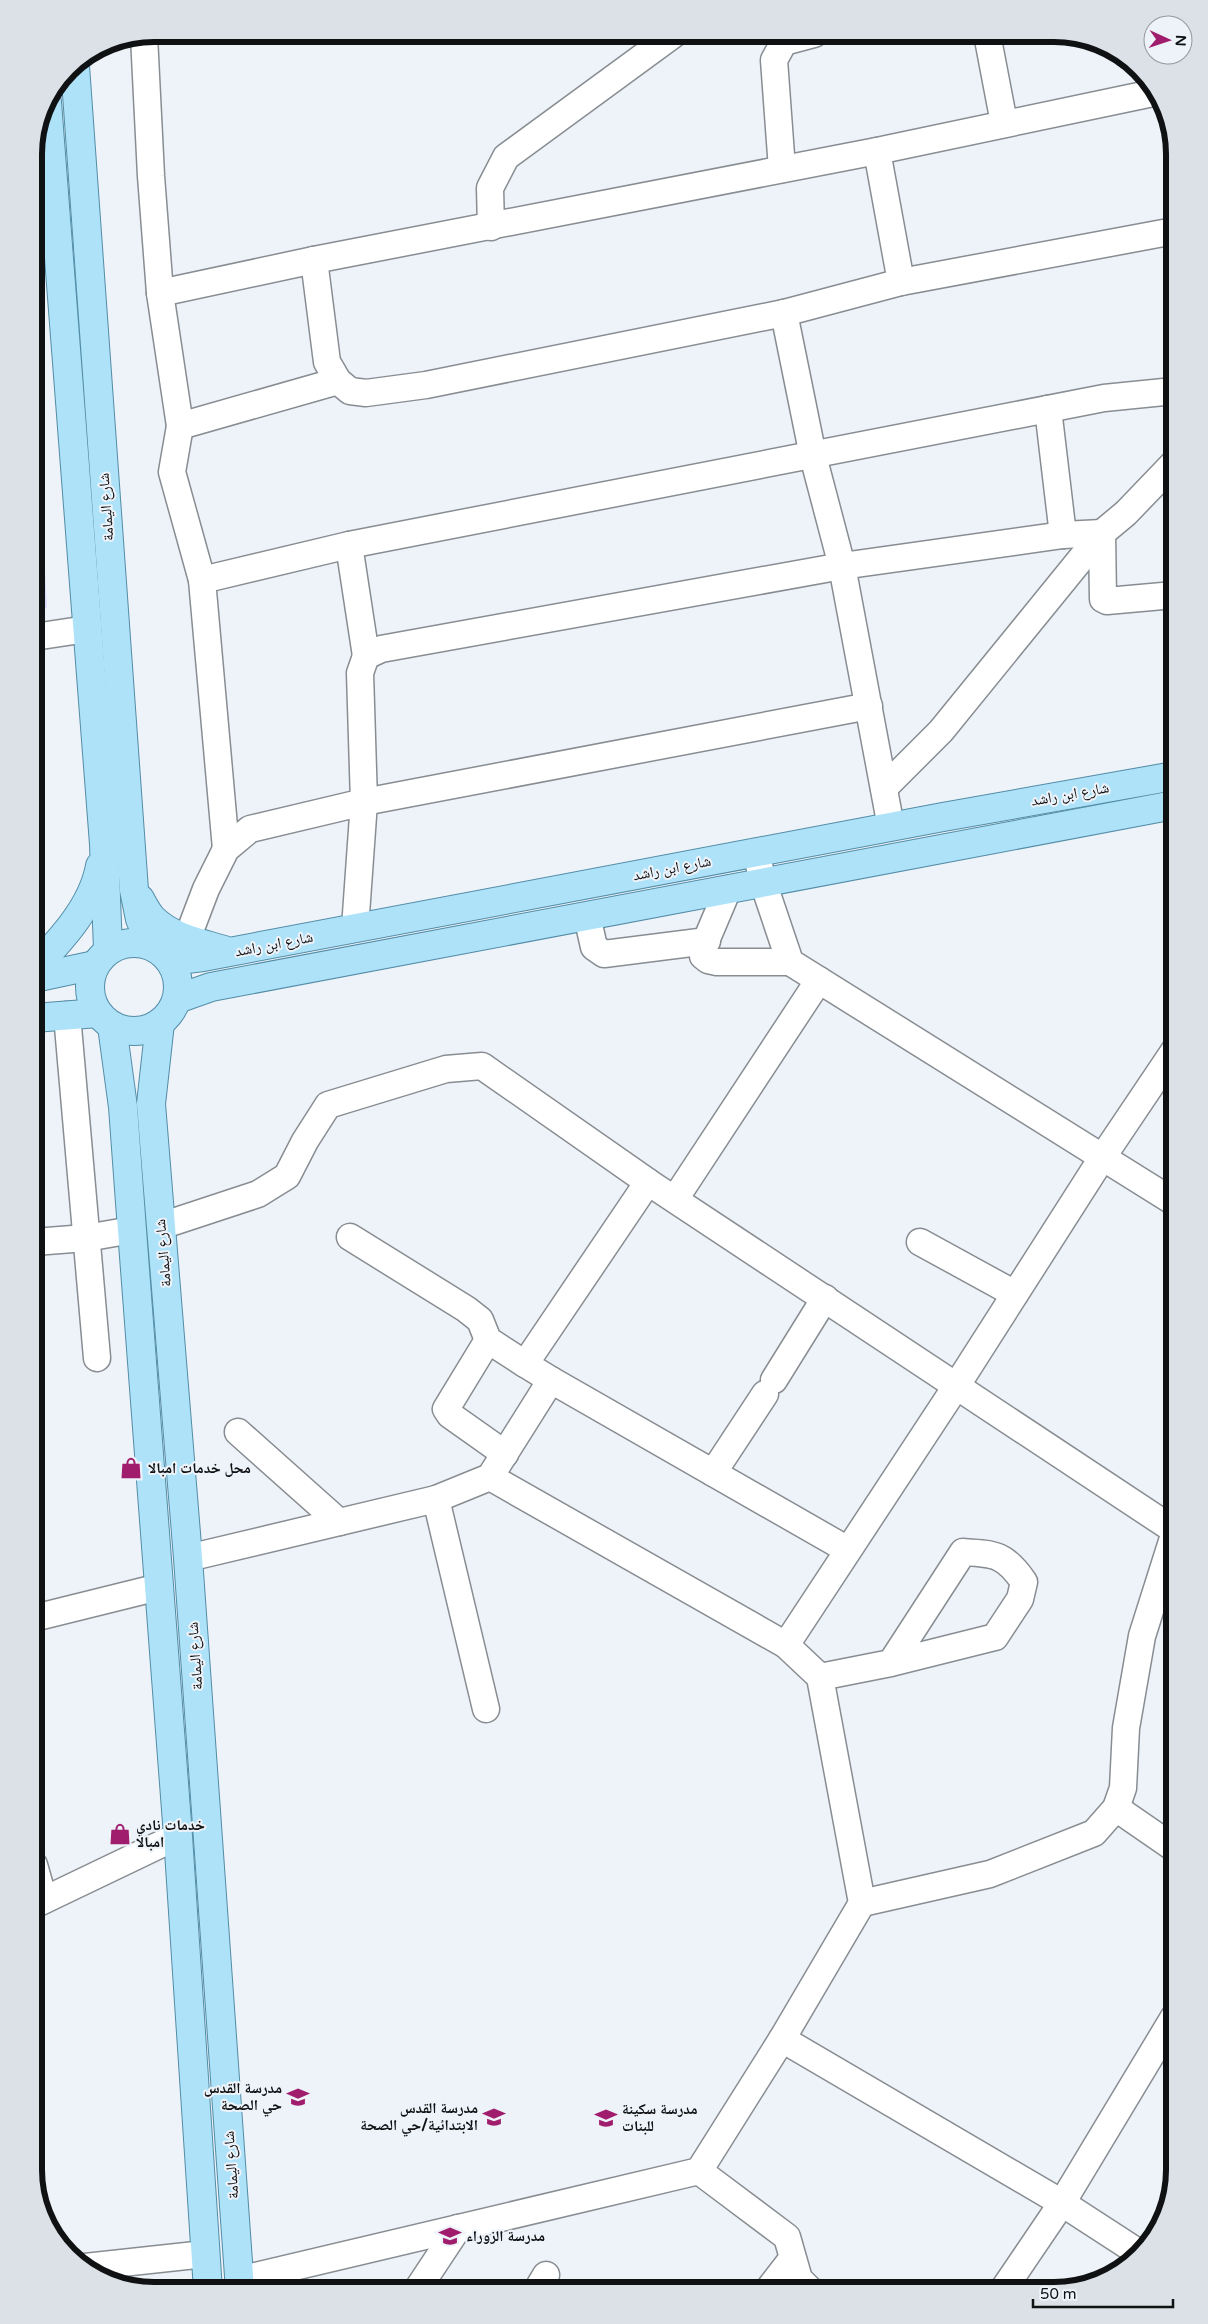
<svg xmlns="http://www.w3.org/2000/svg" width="1208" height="2324" viewBox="0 0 1208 2324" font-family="'Varela Round','Noto Naskh Arabic',sans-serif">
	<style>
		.green { fill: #dddbf9 }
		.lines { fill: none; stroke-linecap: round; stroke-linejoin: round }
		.minor-casing { stroke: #888d92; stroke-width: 29 }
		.major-casing { stroke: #538ca6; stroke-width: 30 }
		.minor { stroke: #fff; stroke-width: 26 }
		.major { stroke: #ade2f9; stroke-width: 28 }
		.labels { text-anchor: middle; stroke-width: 4; stroke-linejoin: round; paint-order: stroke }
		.street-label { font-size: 15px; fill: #0f1113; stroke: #edf3f9 }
		.poi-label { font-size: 15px; font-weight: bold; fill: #0f1113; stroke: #edf3f9; text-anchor: start }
		.rim { fill: none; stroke: #0f1113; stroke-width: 6 }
	</style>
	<rect width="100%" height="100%" fill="#edf3f9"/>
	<path class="green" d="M34 377 47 608 34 610Z"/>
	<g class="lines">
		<g class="minor-casing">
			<g id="minor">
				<path d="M987 34 1004 123"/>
				<path d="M144 36 151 176 160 293 180 426 172 472 202 580 226 849"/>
				<path d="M877 151 901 282"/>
				<path d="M782 169 774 60 784 42 814 34"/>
				<path d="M34 204 55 201"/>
				<path d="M491 227 490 188 506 157 674 34"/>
				<path d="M314 260 327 362 338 381 350 391 366 393 426 385 784 313 901 282 1174 231"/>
				<path d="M160 293 314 260 877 151 1153 93"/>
				<path d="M784 313 813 456 842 566 891 827"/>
				<path d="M1048 409 1063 535"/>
				<path d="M180 426 338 381"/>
				<path d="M349 545 366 656"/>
				<path d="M202 580 349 545 1104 398 1174 391"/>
				<path d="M34 637 87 629"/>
				<path d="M884 788 941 731 1102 533 1126 513 1174 463"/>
				<path d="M756 852 763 882 790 962 1174 1202"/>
				<path d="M728 889 703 948V956L708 960 717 962H790"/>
				<path d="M587 916 594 947 604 954 707 941"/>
				<path d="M355 928 364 802 360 673 366 656 381 649 842 566 1063 535 1102 533 1103 599 1107 601 1174 595"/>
				<path d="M187 939 206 889 226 849 250 829 364 802 869 706"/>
				<path d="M67 1015 97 1358"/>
				<path d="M675 1199 819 980"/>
				<path d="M161 1226 258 1194 287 1176 305 1141 328 1105 446 1069 482 1066 648 1182 1174 1530"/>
				<path d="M350 1237 466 1309 480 1320 488 1340 525 1364"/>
				<path d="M34 1242 86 1238 132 1230"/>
				<path d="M920 1242 1015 1294"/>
				<path d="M488 1340 446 1409 450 1415 505 1454"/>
				<path d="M551 1380 848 1550"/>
				<path d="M774 1380 825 1298"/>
				<path d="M238 1432 339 1522"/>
				<path d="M713 1473 765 1394"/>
				<path d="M436 1499 486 1709"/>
				<path d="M188 1558 436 1499 490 1477 551 1380 525 1364 648 1182"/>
				<path d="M34 1618 159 1587"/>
				<path d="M786 1645 957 1385 1102 1158 1174 1051"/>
				<path d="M820 1677 891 1663 995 1637 1020 1599 1024 1582C1005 1554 995 1554 963 1552L891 1663"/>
				<path d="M1116 1808 1174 1848"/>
				<path d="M34 1865 44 1900"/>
				<path d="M862 1903 990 1874 1094 1833 1116 1808 1123 1788 1126 1728 1142 1636 1174 1535"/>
				<path d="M34 1905 178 1836"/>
				<path d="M782 2039 1062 2203 1136 2251"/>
				<path d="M699 2171 787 2237 799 2279 810 2290"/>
				<path d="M85 2267 205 2254"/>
				<path d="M239 2280 699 2171 782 2039 862 1903 820 1677 786 1645 490 1477"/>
				<path d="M417 2290 458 2228"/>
				<path d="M537 2290 546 2275"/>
				<path d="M768 2290 792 2259"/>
				<path d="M1003 2290 1062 2203 1174 2017"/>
			</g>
		</g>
		<g class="major-casing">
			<g id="major">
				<path d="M75 66 134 890 140 919 151 945"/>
				<path d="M47 102 104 844 108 950"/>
				<path d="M140 899C144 906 148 914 153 919 172 938 201 943 224 950"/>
				<circle cx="134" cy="987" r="44"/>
				<path d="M170 961 203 957 943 817 1174 776"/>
				<path d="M34 968C61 940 93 906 100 866"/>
				<path d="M34 978 95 965"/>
				<path d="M177 999 211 987 1174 805"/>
				<path d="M34 1018 98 1013"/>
				<path d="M160 1023 151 1104 188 1558 240 2290"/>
				<path d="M112 1026 123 1107 132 1230 178 1836 208 2290"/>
			</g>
		</g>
		<use href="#minor" class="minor"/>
		<use href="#major" class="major"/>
	</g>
	<defs>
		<g id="shop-bare" transform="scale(1.725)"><path d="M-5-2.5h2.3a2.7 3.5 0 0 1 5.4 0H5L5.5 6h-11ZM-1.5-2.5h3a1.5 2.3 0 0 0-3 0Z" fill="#a01d6e" stroke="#edf3f9" stroke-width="2.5" paint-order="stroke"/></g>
		<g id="school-bare" transform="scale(1.725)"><path d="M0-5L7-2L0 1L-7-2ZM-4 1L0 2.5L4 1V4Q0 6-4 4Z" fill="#a01d6e" stroke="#edf3f9" stroke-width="2.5" paint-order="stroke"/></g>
	</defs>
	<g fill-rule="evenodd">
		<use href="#shop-bare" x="131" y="1468"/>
		<use href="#shop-bare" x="120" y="1834"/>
		<use href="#school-bare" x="298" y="2097"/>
		<use href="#school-bare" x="494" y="2117"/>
		<use href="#school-bare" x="606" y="2118"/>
		<use href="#school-bare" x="450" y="2236"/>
	</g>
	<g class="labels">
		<g class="street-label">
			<text transform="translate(106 507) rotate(-94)" y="5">شارع اليمامة</text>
			<text transform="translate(1070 794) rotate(-10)" y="5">شارع ابن راشد</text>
			<text transform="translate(672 868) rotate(-11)" y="5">شارع ابن راشد</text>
			<text transform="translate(274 944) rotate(-11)" y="5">شارع ابن راشد</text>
			<text transform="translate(163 1253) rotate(-95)" y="5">شارع اليمامة</text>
			<text transform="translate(195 1656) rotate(-94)" y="5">شارع اليمامة</text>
			<text transform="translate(231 2165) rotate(-94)" y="5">شارع اليمامة</text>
		</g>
		<g class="poi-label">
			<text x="148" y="1473">محل خدمات امبالا</text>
			<text x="136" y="1830">خدمات نادي<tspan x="136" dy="17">امبالا</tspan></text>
			<text x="282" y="2093" text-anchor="end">مدرسة القدس<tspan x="282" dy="17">حي الصحة</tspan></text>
			<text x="478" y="2113" text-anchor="end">مدرسة القدس<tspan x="478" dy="17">الابتدائية/حي الصحة</tspan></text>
			<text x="622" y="2114">مدرسة سكينة<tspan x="622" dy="17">للبنات</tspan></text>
			<text x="466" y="2241">مدرسة الزوراء</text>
		</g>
	</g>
	<path d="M0 0H1208V2324H0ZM154 42H1054A112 112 0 0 1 1166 154V2170A112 112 0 0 1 1054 2282H154A112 112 0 0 1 42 2170V154A112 112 0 0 1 154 42Z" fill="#dbe1e7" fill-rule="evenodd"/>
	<path class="rim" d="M154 42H1054A112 112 0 0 1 1166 154V2170A112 112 0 0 1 1054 2282H154A112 112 0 0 1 42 2170V154A112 112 0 0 1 154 42Z"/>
	<g transform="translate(1168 40) rotate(93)"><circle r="24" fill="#edf3f9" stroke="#94999d"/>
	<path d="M0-4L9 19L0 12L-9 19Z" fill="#a01d6e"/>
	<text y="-8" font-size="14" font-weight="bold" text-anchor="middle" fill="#0f1113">N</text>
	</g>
	<path d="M1033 2299v8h140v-8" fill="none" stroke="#0f1113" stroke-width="2.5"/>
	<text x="1040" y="2299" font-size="15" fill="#0f1113" stroke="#edf3f9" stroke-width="4" paint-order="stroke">50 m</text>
</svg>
